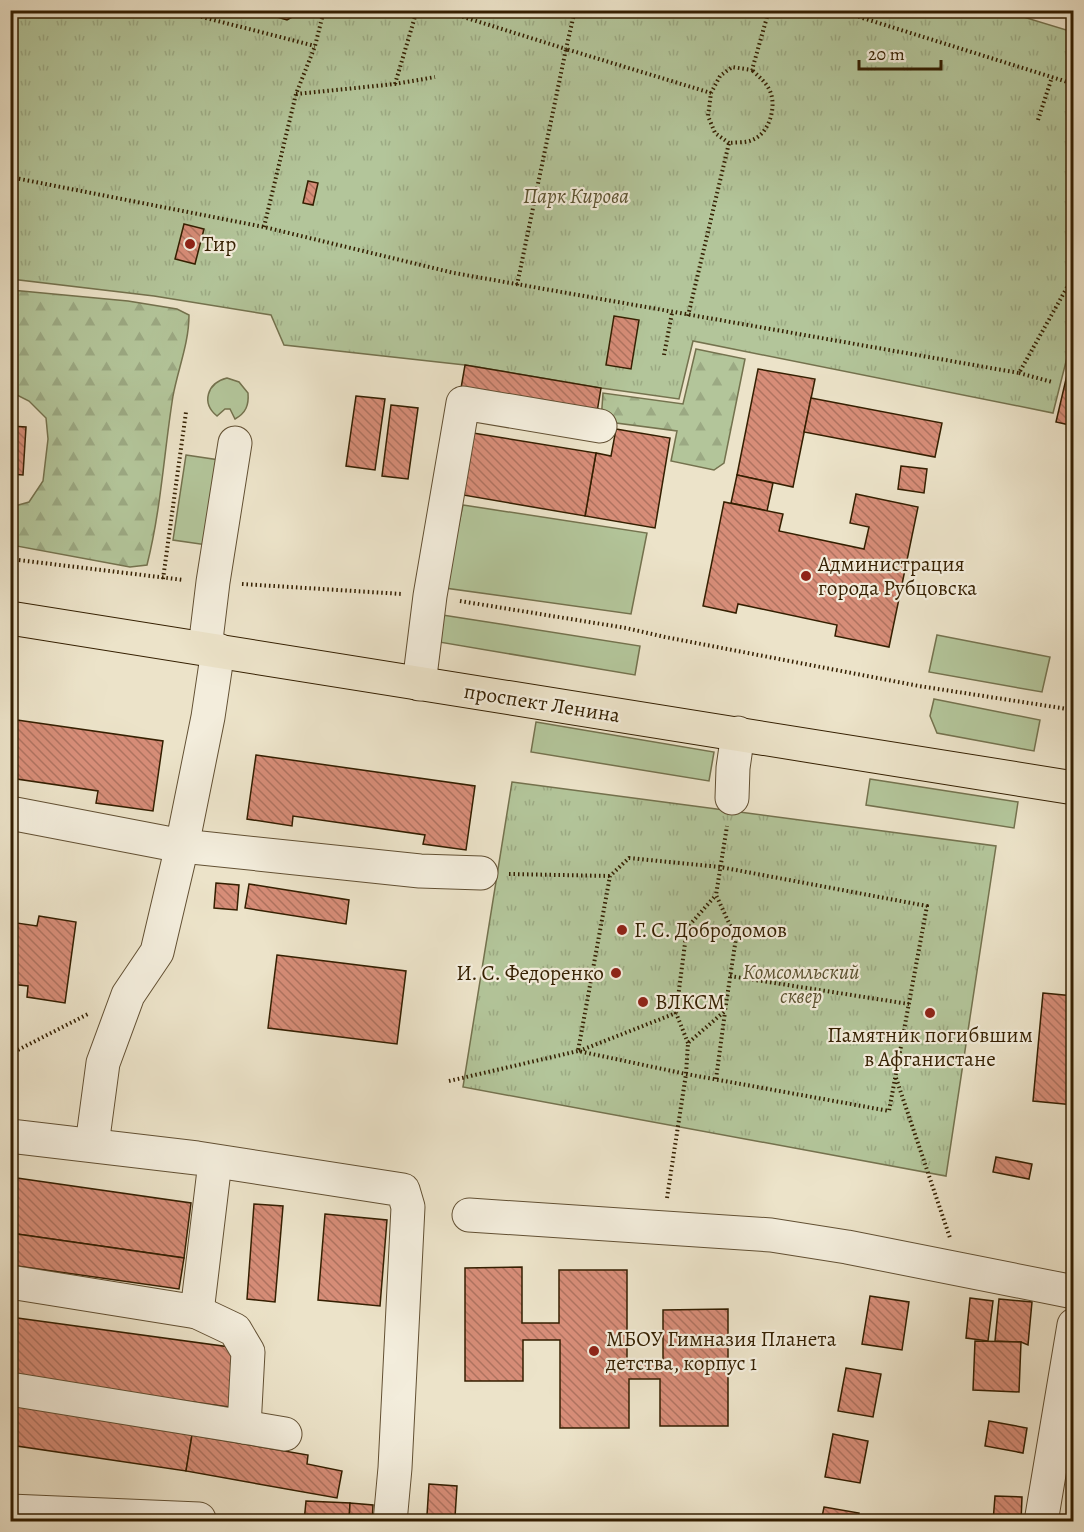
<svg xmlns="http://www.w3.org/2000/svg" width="1084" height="1532" viewBox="0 0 1084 1532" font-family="Alegreya,serif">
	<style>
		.green { fill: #b3c59a; stroke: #74724e; stroke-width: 1.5 }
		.forest { fill: url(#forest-firs); stroke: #74724e; stroke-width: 1.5 }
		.park { fill: url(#park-tufts); stroke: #74724e; stroke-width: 1.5 }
		.building { fill: url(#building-back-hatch); stroke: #341f01; stroke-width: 1.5 }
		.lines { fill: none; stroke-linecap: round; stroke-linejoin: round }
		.minor-casing { stroke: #625033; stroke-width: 35 }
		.major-casing { stroke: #341f01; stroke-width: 35 }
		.path { stroke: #341f01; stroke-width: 4; stroke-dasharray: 1.5 3; stroke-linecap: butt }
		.minor { stroke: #f3eddc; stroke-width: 33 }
		.major { stroke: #ece3c9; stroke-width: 33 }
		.poi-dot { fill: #8f2418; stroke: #f3eddc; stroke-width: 2 }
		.labels { text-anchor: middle; stroke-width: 4.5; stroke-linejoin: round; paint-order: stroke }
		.park-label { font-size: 21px; font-style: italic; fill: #5a512f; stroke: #f3eddc }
		.poi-label { font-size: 21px; fill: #341f01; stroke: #f3eddc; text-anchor: start }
		.street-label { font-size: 21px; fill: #341f01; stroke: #f3eddc }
	</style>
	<defs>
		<pattern id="forest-firs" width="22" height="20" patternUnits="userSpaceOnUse" patternTransform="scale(1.5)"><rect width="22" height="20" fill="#b3c59a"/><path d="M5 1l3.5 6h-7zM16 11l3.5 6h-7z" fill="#9ba983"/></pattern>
		<pattern id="park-tufts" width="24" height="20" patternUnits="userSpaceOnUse" patternTransform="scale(1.5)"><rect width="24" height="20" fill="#b3c59a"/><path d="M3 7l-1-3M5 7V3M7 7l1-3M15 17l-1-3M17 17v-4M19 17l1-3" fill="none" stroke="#9ba983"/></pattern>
		<pattern id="building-back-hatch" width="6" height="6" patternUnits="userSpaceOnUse" patternTransform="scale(1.5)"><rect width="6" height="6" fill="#d78d78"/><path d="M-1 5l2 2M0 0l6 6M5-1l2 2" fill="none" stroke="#af7360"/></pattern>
	</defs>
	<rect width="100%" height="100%" fill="#ece3c9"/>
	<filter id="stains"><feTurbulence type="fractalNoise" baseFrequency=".00333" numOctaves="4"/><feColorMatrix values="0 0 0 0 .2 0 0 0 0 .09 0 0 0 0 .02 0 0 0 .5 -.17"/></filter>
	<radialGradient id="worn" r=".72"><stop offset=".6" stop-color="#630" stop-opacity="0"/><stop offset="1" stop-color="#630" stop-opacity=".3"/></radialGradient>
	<g class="green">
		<path d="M227 378 239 382 248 393C249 405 246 413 235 419L230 409H225L217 416C201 403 207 383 227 378Z"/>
		<path d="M186 455 226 461 214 546 173 540Z"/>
		<path d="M463 505 647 533 631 614 445 588Z"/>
		<path d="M436 614 640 646 635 675 433 641Z"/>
		<path d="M937 635 1050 657 1042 692 929 672Z"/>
		<path d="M934 699 1040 720 1034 751 937 733 930 716Z"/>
		<path d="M536 722 714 752 709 781 531 752Z"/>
		<path d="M870 779 1018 802 1014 828 866 805Z"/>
	</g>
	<g class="forest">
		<path d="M11 290 128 301 177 309 189 315C189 343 178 369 173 396 164 452 161 510 147 565L130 567 11 545V507L29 502 43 481 48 439 46 418 29 401 11 392Z"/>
		<path d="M696 349 745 359 724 463 714 470 671 461 677 431 601 421 603 393 683 404Z"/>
	</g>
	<g class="park">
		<path d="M1000 10 1073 32 1074 330 1053 413 693 341 679 399 601 388 465 365 284 345 271 315 154 296 11 279V11Z"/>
		<path d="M512 782 996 846 946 1176 463 1087Z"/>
	</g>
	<g class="building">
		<path d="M271 10H305L287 20 270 15Z"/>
		<path d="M308 181 318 183 313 205 303 203Z"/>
		<path d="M184 224 204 229 195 264 175 259Z"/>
		<path d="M614 316 639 320 631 369 606 365Z"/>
		<path d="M1074 345V426L1056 422Z"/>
		<path d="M465 365 601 388 596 418 460 394Z"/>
		<path d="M758 369 815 379 793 487 737 475Z"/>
		<path d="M356 396 385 399 375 470 346 466Z"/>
		<path d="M811 398 942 423 935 457 804 432Z"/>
		<path d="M391 405 418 408 408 479 382 476Z"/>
		<path d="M10 426 26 427 23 475 10 474Z"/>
		<path d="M616 429 670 438 655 528 585 516 596 453 611 456Z"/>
		<path d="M473 433 596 453 585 516 463 495Z"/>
		<path d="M901 466 927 469 924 493 898 489Z"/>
		<path d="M737 475 773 483 767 511 731 503Z"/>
		<path d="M856 494 918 507 889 647 835 636 837 625 738 604 736 613 703 606 724 502 783 514 779 531 864 549 869 527 850 523Z"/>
		<path d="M10 719 163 741 153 811 96 803 98 791 10 778Z"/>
		<path d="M256 755 475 786 466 850 423 844 425 835 293 816 292 826 247 819Z"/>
		<path d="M216 883 239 885 237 910 214 908Z"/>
		<path d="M249 884 349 900 346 924 245 908Z"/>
		<path d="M39 916 76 922 65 1003 27 997 28 986 10 984V922L37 926Z"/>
		<path d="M277 955 406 971 397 1044 268 1028Z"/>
		<path d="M1043 993 1074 996V1105L1033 1101Z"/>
		<path d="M996 1157 1032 1164 1029 1179 993 1172Z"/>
		<path d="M10 1177 191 1203 184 1258 10 1233Z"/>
		<path d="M254 1204 283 1206 275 1302 247 1299Z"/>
		<path d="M325 1214 387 1220 380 1306 318 1300Z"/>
		<path d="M10 1233 184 1258 179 1289 10 1265Z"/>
		<path d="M522 1267V1323H559V1270H627V1362H663V1310L728 1309V1426H660V1379H629V1428H560V1340H523V1381H465V1268Z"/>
		<path d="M870 1296 909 1302 902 1350 862 1344Z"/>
		<path d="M970 1298 993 1301 988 1341 966 1338Z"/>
		<path d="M999 1299 1032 1302 1028 1345 1021 1342 995 1341Z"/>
		<path d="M10 1317 237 1348 229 1407 10 1377Z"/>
		<path d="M975 1341 1021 1342 1019 1392 973 1390Z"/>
		<path d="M846 1368 881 1374 873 1417 838 1411Z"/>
		<path d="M10 1405 192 1435 186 1471 10 1445Z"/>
		<path d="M989 1421 1027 1428 1023 1453 985 1446Z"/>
		<path d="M833 1434 868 1441 860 1483 825 1477Z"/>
		<path d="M192 1435 308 1455 307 1464 342 1471 337 1498 186 1471Z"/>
		<path d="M429 1484 457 1486 455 1517 427 1515Z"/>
		<path d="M995 1496 1022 1497 1021 1522H993Z"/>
		<path d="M306 1501 350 1503 349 1522H304Z"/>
		<path d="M350 1503 373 1505 372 1522H349Z"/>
		<path d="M824 1507 859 1513 857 1522H821Z"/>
	</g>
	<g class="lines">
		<g class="minor-casing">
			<g id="minor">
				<path d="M205 648 213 582 235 443"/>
				<path d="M419 684 430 596 463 403 600 426"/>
				<path d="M732 798 733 768 738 733"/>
				<path d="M10 813 182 846 420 871 481 873"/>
				<path d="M10 1136 197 1158 403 1190 408 1207 395 1468 390 1522"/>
				<path d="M92 1145 103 1063 128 995 157 952 182 846 208 717 218 650"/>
				<path d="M469 1215 771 1235 847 1247 1074 1292"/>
				<path d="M10 1282 197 1312 215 1162"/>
				<path d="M10 1389 244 1427 248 1352 235 1330 197 1312"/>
				<path d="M244 1427 285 1434"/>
				<path d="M10 1511 199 1519"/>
				<path d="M1041 1522 1074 1325"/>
			</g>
		</g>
		<g class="major-casing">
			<path id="major" d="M10 618 1074 788"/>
		</g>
		<g class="path">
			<path d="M175 10 315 46"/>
			<path d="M441 10 566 49 575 10"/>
			<path d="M837 10 1074 84"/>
			<path d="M395 84 417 10"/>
			<path d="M296 94 395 84 435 77"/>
			<path d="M1038 120 1052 77"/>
			<path d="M729 143 715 133 708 116 711 93 720 76 732 67 752 70 769 10"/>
			<path d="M10 177 264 227 454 273 1019 373 1074 275"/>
			<path d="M264 227 296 94 315 46 324 10"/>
			<path d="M517 285 566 49 711 93"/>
			<path d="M688 316 729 143C736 142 746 143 752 140 769 134 777 107 770 91 766 82 759 77 752 70"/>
			<path d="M664 355 672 313"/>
			<path d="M1019 373 1052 382"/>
			<path d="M10 559 184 580"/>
			<path d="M163 579 186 412"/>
			<path d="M242 584 402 594"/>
			<path d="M460 601 626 628 665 637 919 686 1074 710"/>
			<path d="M509 874 610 876"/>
			<path d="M730 976 909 1004"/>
			<path d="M688 1043 676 1013 687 928 716 895"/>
			<path d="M579 1051 676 1013"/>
			<path d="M10 1054 90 1013"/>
			<path d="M896 1078 950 1238"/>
			<path d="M716 1079 725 1012"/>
			<path d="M449 1081 578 1051 686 1074 889 1111 927 906 720 867 629 858 610 876 578 1051"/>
			<path d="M667 1198 686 1074 688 1043 725 1011 736 938 716 895 727 826"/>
		</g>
		<use href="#minor" class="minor"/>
		<use href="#major" class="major"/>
	</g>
	<g class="poi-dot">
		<circle cx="190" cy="244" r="6"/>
		<circle cx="806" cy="576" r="6"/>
		<circle cx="622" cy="930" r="6"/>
		<circle cx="616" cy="973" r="6"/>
		<circle cx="643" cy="1002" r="6"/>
		<circle cx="930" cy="1013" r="6"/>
		<circle cx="594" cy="1351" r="6"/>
	</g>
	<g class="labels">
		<g class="park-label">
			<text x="576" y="203">Парк Кирова</text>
			<text x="801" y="979">Комсомльский<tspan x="801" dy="24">сквер</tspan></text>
		</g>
		<g class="poi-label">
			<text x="202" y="251">Тир</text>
			<text x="818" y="571">Администрация<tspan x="818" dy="24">города Рубцовска</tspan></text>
			<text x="634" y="937">Г. С. Добродомов</text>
			<text x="604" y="980" text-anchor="end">И. С. Федоренко</text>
			<text x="655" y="1009">ВЛКСМ</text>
			<text x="930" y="1042" text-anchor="middle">Памятник погибвшим<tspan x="930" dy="24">в Афганистане</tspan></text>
			<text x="606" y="1346">МБОУ Гимназия Планета<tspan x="606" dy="24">детства, корпус 1</tspan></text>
		</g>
		<g class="street-label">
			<text transform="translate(542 703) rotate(9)" y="7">проспект Ленина</text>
		</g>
	</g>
	<rect width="1084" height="1532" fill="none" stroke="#ece3c9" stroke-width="36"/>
	<rect x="12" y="12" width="1060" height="1508" fill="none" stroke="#341f01" stroke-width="3"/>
	<rect x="18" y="18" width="1048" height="1496" fill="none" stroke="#341f01" stroke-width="1.5"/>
	<path d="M859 60v9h82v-9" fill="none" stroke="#341f01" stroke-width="3"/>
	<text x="868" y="60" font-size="18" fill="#341f01" stroke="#f3eddc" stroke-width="4.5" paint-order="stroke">20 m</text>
	<rect width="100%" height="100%" filter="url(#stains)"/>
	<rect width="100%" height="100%" fill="url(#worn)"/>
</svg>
